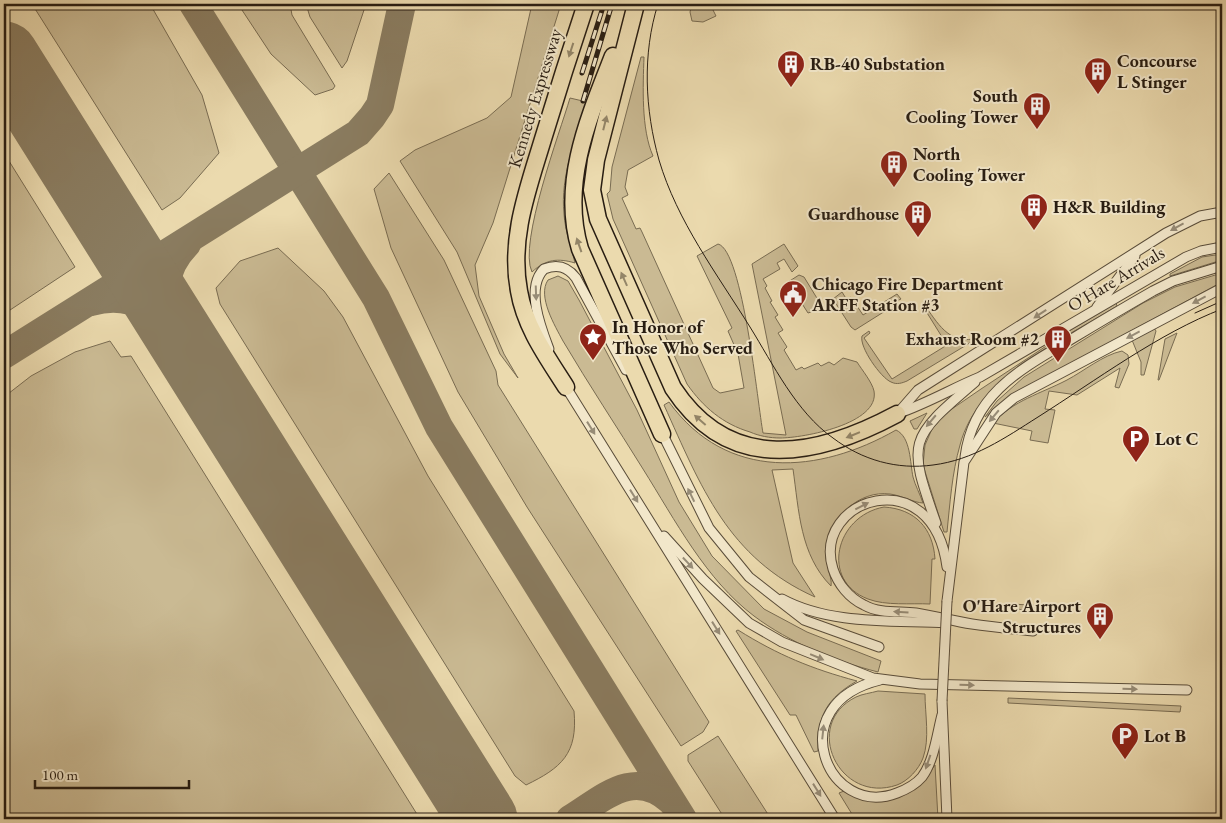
<svg xmlns="http://www.w3.org/2000/svg" width="1226" height="823" viewBox="0 0 1226 823" font-family="'EB Garamond',serif">
	<style>
		.green { fill: #caba93; stroke: #796c52 }
		.lines { fill: none; stroke-linecap: round; stroke-linejoin: round }
		.taxiway { stroke: #8a7c60; stroke-width: 28 }
		.runway { stroke: #8a7c60; stroke-width: 69 }
		.street-casing { stroke: #594c39; stroke-width: 11 }
		.highway-casing { stroke: #281d12; stroke-width: 19 }
		.street { stroke: #f2e7ca; stroke-width: 9 }
		.highway { stroke: #ebdaae; stroke-width: 16 }
		.tram { stroke: #281d12; stroke-width: 1 }
		.rail-casing { stroke: #281d12; stroke-width: 5 }
		.rail { stroke: #f2e7ca; stroke-width: 3; stroke-dasharray: 9; stroke-linecap: butt }
		.street-bridge-casing { stroke: #594c39; stroke-width: 11; stroke-linecap: butt }
		.street-bridge { stroke: #f2e7ca; stroke-width: 9 }
		.oneway { fill: #938568 }
		.oneway2 { fill: #978c77 }
		.labels { text-anchor: middle; stroke-width: 4; stroke-linejoin: round; paint-order: stroke }
		.poi-label { font-size: 18px; font-weight: bold; fill: #281d12; stroke: #f2e7ca; text-anchor: start }
		.street-label { font-size: 18px; fill: #281d12; stroke: #f2e7ca }
	</style>
	<rect width="100%" height="100%" fill="#ebdaae"/>
	<filter id="stains"><feTurbulence type="fractalNoise" baseFrequency=".004" numOctaves="4"/><feColorMatrix values="0 0 0 0 .2 0 0 0 0 .09 0 0 0 0 .02 0 0 0 .5 -.17"/></filter>
	<radialGradient id="worn" r=".72"><stop offset=".6" stop-color="#630" stop-opacity="0"/><stop offset="1" stop-color="#630" stop-opacity=".3"/></radialGradient>
	<g class="green">
		<path d="M32 4H150L202 95 219 153 180 198 162 210Z"/>
		<path d="M238 4H290L292 15 335 86 333 89 315 95 271 54Z"/>
		<path d="M306 4H366L347 61 342 68 310 17Z"/>
		<path d="M532 4H561L493 223 475 265 479 296 504 354 518 378 500 354 457 252 400 161 415 150 487 118 511 97Z"/>
		<path d="M692 4H710L716 16 703 22 692 21 690 12Z"/>
		<path d="M641 57H644C643 86 641 129 653 156L628 170 625 187 628 195 622 198 636 229 640 228 642 232 713 388 720 393 744 388 738 354 728 331 732 328 697 256 718 244C743 250 758 407 763 433L786 435 752 264 784 244 798 266 792 272 784 259 777 263 780 269 763 279 767 286 765 288 772 301 770 302 778 315 775 317 783 330 778 333 787 347 784 350 796 370 802 367 804 369 818 363 821 366 829 362 834 365 843 358 857 362C862 370 872 382 874 391 880 424 803 438 780 438 770 438 759 436 750 432 723 424 703 407 687 384L613 219 607 194 610 191 612 167Z"/>
		<path d="M570 98 587 102C576 138 560 176 564 214 565 231 571 246 575 263 558 258 546 259 532 272 518 244 560 132 570 98Z"/>
		<path d="M4 153 75 267 4 314Z"/>
		<path d="M389 173 444 260 496 371 498 385 709 722 703 732 681 746 527 507 458 392 391 248 374 189Z"/>
		<path d="M278 248 324 291 343 317 428 476 574 711C578 754 561 768 526 785L515 776 220 304 216 288 240 261Z"/>
		<path d="M1222 254V260L1170 276V274L1202 257Z"/>
		<path d="M1222 273V282L1012 395 985 417 997 401 1024 377 1143 303 1175 287Z"/>
		<path d="M799 275 804 277 823 308 808 313 788 282Z"/>
		<path d="M558 276 568 281 579 300 637 410 679 502 712 556 764 609 807 632 881 661 878 672C835 661 790 643 754 616 706 580 675 520 643 469 617 427 589 385 563 341 555 326 537 296 548 280Z"/>
		<path d="M842 292 847 300 851 297 863 315 897 294 901 299 888 305 890 308 855 330 851 327 833 299Z"/>
		<path d="M1116 303 1117 306C1062 340 977 378 960 445 952 473 950 503 947 532H944L923 465 925 445 932 429 946 413 981 389 1072 329Z"/>
		<path d="M926 307C940 327 951 345 978 338L907 381C902 383 897 385 891 382 881 378 859 347 862 336L869 331 870 333 864 338 892 379 947 345 924 308Z"/>
		<path d="M1154 328 1156 331 1144 375H1141V362L1132 340Z"/>
		<path d="M1177 333 1159 380H1158L1165 339Z"/>
		<path d="M110 341 121 357 131 356 420 819H4V397L31 376 75 352Z"/>
		<path d="M1122 351 1128 355 1129 364 1119 388 1115 387 1120 368 1077 395 1049 391 1045 409 1055 410 1048 443 1030 440 1032 431 993 423C1014 400 1040 394 1067 380 1084 371 1103 355 1122 351Z"/>
		<path d="M669 402C727 482 819 474 896 430 911 437 910 463 913 477 915 485 920 494 923 503 915 503 900 495 890 494 859 490 832 517 826 545 823 561 833 577 831 586 800 555 799 511 793 469L772 470 793 563 815 597C728 558 701 487 664 405Z"/>
		<path d="M927 413 917 429H914L910 421Z"/>
		<path d="M884 507C915 509 933 528 935 559H932L930 604C911 603 886 606 868 599 820 581 835 516 884 507Z"/>
		<path d="M1012 604 1046 606 1045 611 1012 609Z"/>
		<path d="M738 630C778 655 812 669 857 681 827 698 817 716 818 751L814 752 796 715H790L736 631Z"/>
		<path d="M878 691 925 694C925 714 930 739 923 758 919 769 908 781 897 785 839 805 801 724 856 697 862 694 871 693 878 691Z"/>
		<path d="M1008 698 1181 706 1180 712 1008 703Z"/>
		<path d="M718 736 771 819H725L688 761V755Z"/>
		<path d="M935 765 938 819H855L839 793 844 791C881 810 912 799 935 765Z"/>
	</g>
	<g class="lines">
		<g class="taxiway">
			<path d="M193 4 376 298 439 427 683 819"/>
			<path d="M91 302C125 292 153 305 175 330"/>
			<path d="M176 331C163 297 160 272 187 244"/>
			<path d="M4 355 358 133 372 117 380 105 402 4"/>
			<path d="M473 803 491 819"/>
			<path d="M570 819C604 798 634 767 671 801"/>
		</g>
		<path class="runway" d="M4 56 483 819"/>
		<g class="street-casing">
			<g id="street">
				<path d="M1097 307 1135 256"/>
				<path d="M549 349C541 328 525 288 544 269 557 264 567 266 576 278L626 370"/>
				<path d="M564 384 835 819"/>
				<path d="M899 413C928 403 953 388 980 377L1186 257 1201 251 1222 247"/>
				<path d="M897 414 918 390 1166 233 1200 216 1222 212"/>
				<path d="M661 431 709 528 749 577 804 620 879 647"/>
				<path d="M965 457C973 394 1021 369 1070 340 1098 323 1125 307 1153 291L1173 281 1222 266"/>
				<path d="M936 523C907 441 908 439 975 382"/>
				<path d="M664 536 703 579 749 623 782 642 873 678 920 684 1187 690"/>
				<path d="M947 567C933 459 811 498 833 569 838 584 849 598 864 605 880 614 899 611 916 613 935 616 953 621 972 624 992 627 1013 629 1033 631"/>
				<path d="M782 599C830 625 893 620 946 623"/>
				<path d="M947 601 964 462 996 413 1014 398 1222 288"/>
				<path d="M880 680C780 704 827 820 897 793 905 790 916 784 922 777 934 761 937 734 942 715"/>
				<path d="M942 701 947 819"/>
			</g>
		</g>
		<g class="highway-casing">
			<g id="highway">
				<path d="M636 4 596 160 592 190 598 219 673 388C730 475 817 457 897 414"/>
				<path d="M613 56C589 117 560 183 580 249L662 434"/>
				<path d="M566 387C547 357 525 327 519 291 509 238 528 189 543 139 557 93 571 49 586 4"/>
			</g>
		</g>
		<use href="#street" class="street"/>
		<use href="#highway" class="highway"/>
		<g class="tram">
			<path d="M658 4C642 54 645 110 659 160 677 221 717 274 750 327 773 364 796 412 833 438 862 460 897 470 933 465 973 460 1005 438 1038 417 1095 381 1159 333 1222 309"/>
			<path d="M1195 313 1222 301"/>
		</g>
		<g class="rail-casing">
			<g id="rail">
				<path d="M582 73 604 4"/>
				<path d="M583 101 612 4"/>
			</g>
		</g>
		<use href="#rail" class="rail"/>
		<g class="street-bridge-casing">
			<path id="street-bridge" d="M942 701 947 601"/>
		</g>
		<use href="#street-bridge" class="street-bridge"/>
	</g>
	<defs><path id="oneway-solid" d="M-6-.8H1V-3.2L6.5 0L1 3.2V.8H-6Z" transform="scale(1.25)"/></defs>
	<g class="oneway">
		<use href="#oneway-solid" transform="translate(571 50) rotate(108)"/>
		<use href="#oneway-solid" transform="translate(605 123) rotate(-76)"/>
		<use href="#oneway-solid" transform="translate(579 245) rotate(-109)"/>
		<use href="#oneway-solid" transform="translate(624 279) rotate(-114)"/>
		<use href="#oneway-solid" transform="translate(700 420) rotate(-139)"/>
		<use href="#oneway-solid" transform="translate(853 435) rotate(158)"/>
	</g>
	<g class="oneway2">
		<use href="#oneway-solid" transform="translate(1177 227) rotate(151)"/>
		<use href="#oneway-solid" transform="translate(536 293) rotate(88)"/>
		<use href="#oneway-solid" transform="translate(1199 300) rotate(152)"/>
		<use href="#oneway-solid" transform="translate(1040 314) rotate(147)"/>
		<use href="#oneway-solid" transform="translate(1133 335) rotate(152)"/>
		<use href="#oneway-solid" transform="translate(994 416) rotate(130)"/>
		<use href="#oneway-solid" transform="translate(931 421) rotate(130)"/>
		<use href="#oneway-solid" transform="translate(591 428) rotate(58)"/>
		<use href="#oneway-solid" transform="translate(691 495) rotate(-116)"/>
		<use href="#oneway-solid" transform="translate(634 496) rotate(58)"/>
		<use href="#oneway-solid" transform="translate(862 506) rotate(-27)"/>
		<use href="#oneway-solid" transform="translate(688 563) rotate(47)"/>
		<use href="#oneway-solid" transform="translate(901 612) rotate(-176)"/>
		<use href="#oneway-solid" transform="translate(716 628) rotate(58)"/>
		<use href="#oneway-solid" transform="translate(817 657) rotate(23)"/>
		<use href="#oneway-solid" transform="translate(967 685) rotate(1)"/>
		<use href="#oneway-solid" transform="translate(1130 689) rotate(1)"/>
		<use href="#oneway-solid" transform="translate(823 732) rotate(-84)"/>
		<use href="#oneway-solid" transform="translate(928 762) rotate(109)"/>
		<use href="#oneway-solid" transform="translate(817 790) rotate(58)"/>
	</g>
	<defs>
		<g id="building-pin" transform="scale(1.4375)"><path d="M0 17L-7.5 6A9.5 9.5 0 1 1 7.5 6Z" fill="#8f2418" stroke="#f2e7ca"/><path d="M-4-6H4V6H1V3H-1V6H-4ZM-2.5-4.3h1.7v1.8h-1.7ZM.8-4.3h1.7v1.8H.8ZM-2.5-1h1.7V.8h-1.7ZM.8-1h1.7V.8H.8Z" fill="#fff"/></g>
		<g id="civic-pin" transform="scale(1.4375)"><path d="M0 17L-7.5 6A9.5 9.5 0 1 1 7.5 6Z" fill="#8f2418" stroke="#f2e7ca"/><path d="M-.6-6.5H3V-4.5H.6V-3L4-1V1h2V6H-6V1h2V-1L-.6-3ZM-1.2 2.5V6h2.4V2.5Z" fill="#fff"/></g>
		<g id="sight-pin" transform="scale(1.4375)"><path d="M0 17L-7.5 6A9.5 9.5 0 1 1 7.5 6Z" fill="#8f2418" stroke="#f2e7ca"/><path d="M0-6L1.8-2.2L6-1.7L2.9 1.2L3.7 5.4L0 3.3L-3.7 5.4L-2.9 1.2L-6-1.7L-1.8-2.2Z" fill="#fff"/></g>
		<g id="parking-pin" transform="scale(1.4375)"><path d="M0 17L-7.5 6A9.5 9.5 0 1 1 7.5 6Z" fill="#8f2418" stroke="#f2e7ca"/><path d="M-3.5-5.5H1a3.5 3.5 0 0 1 0 7H-1V5.5H-3.5ZM-1-3.4V-.6H.8a1.4 1.4 0 0 0 0-2.8Z" fill="#fff"/></g>
	</defs>
	<g fill-rule="evenodd">
		<use href="#building-pin" x="791" y="64"/>
		<use href="#building-pin" x="1098" y="71"/>
		<use href="#building-pin" x="1037" y="106"/>
		<use href="#building-pin" x="894" y="164"/>
		<use href="#building-pin" x="1034" y="207"/>
		<use href="#building-pin" x="918" y="214"/>
		<use href="#civic-pin" x="793" y="294"/>
		<use href="#sight-pin" x="593" y="337"/>
		<use href="#building-pin" x="1058" y="339"/>
		<use href="#parking-pin" x="1136" y="439"/>
		<use href="#building-pin" x="1100" y="616"/>
		<use href="#parking-pin" x="1125" y="736"/>
	</g>
	<g class="labels">
		<g class="poi-label">
			<text x="1117" y="67">Concourse<tspan x="1117" dy="21">L Stinger</tspan></text>
			<text x="810" y="70">RB-40 Substation</text>
			<text x="1018" y="102" text-anchor="end">South<tspan x="1018" dy="21">Cooling Tower</tspan></text>
			<text x="913" y="160">North<tspan x="913" dy="21">Cooling Tower</tspan></text>
			<text x="1053" y="213">H&amp;R Building</text>
			<text x="899" y="220" text-anchor="end">Guardhouse</text>
			<text x="812" y="290">Chicago Fire Department<tspan x="812" dy="21">ARFF Station #3</tspan></text>
			<text x="612" y="333">In Honor of<tspan x="612" dy="21">Those Who Served</tspan></text>
			<text x="1039" y="345" text-anchor="end">Exhaust Room #2</text>
			<text x="1155" y="445">Lot C</text>
			<text x="1081" y="612" text-anchor="end">O'Hare Airport<tspan x="1081" dy="21">Structures</tspan></text>
			<text x="1144" y="742">Lot B</text>
		</g>
		<g class="street-label">
			<text transform="translate(535 98) rotate(-73)" y="6">Kennedy Expressway</text>
			<text transform="translate(1116 279) rotate(-31)" y="6">O'Hare Arrivals</text>
		</g>
	</g>
	<rect width="1226" height="823" fill="none" stroke="#ebdaae" stroke-width="20"/>
	<rect x="5" y="5" width="1216" height="813" fill="none" stroke="#281d12" stroke-width="2.5"/>
	<rect x="10" y="10" width="1206" height="803" fill="none" stroke="#281d12"/>
	<path d="M35 780v8h154v-8" fill="none" stroke="#281d12" stroke-width="2.5"/>
	<text x="42" y="780" font-size="15" fill="#281d12" stroke="#f2e7ca" stroke-width="4" paint-order="stroke">100 m</text>
	<rect width="100%" height="100%" filter="url(#stains)"/>
	<rect width="100%" height="100%" fill="url(#worn)"/>
</svg>
